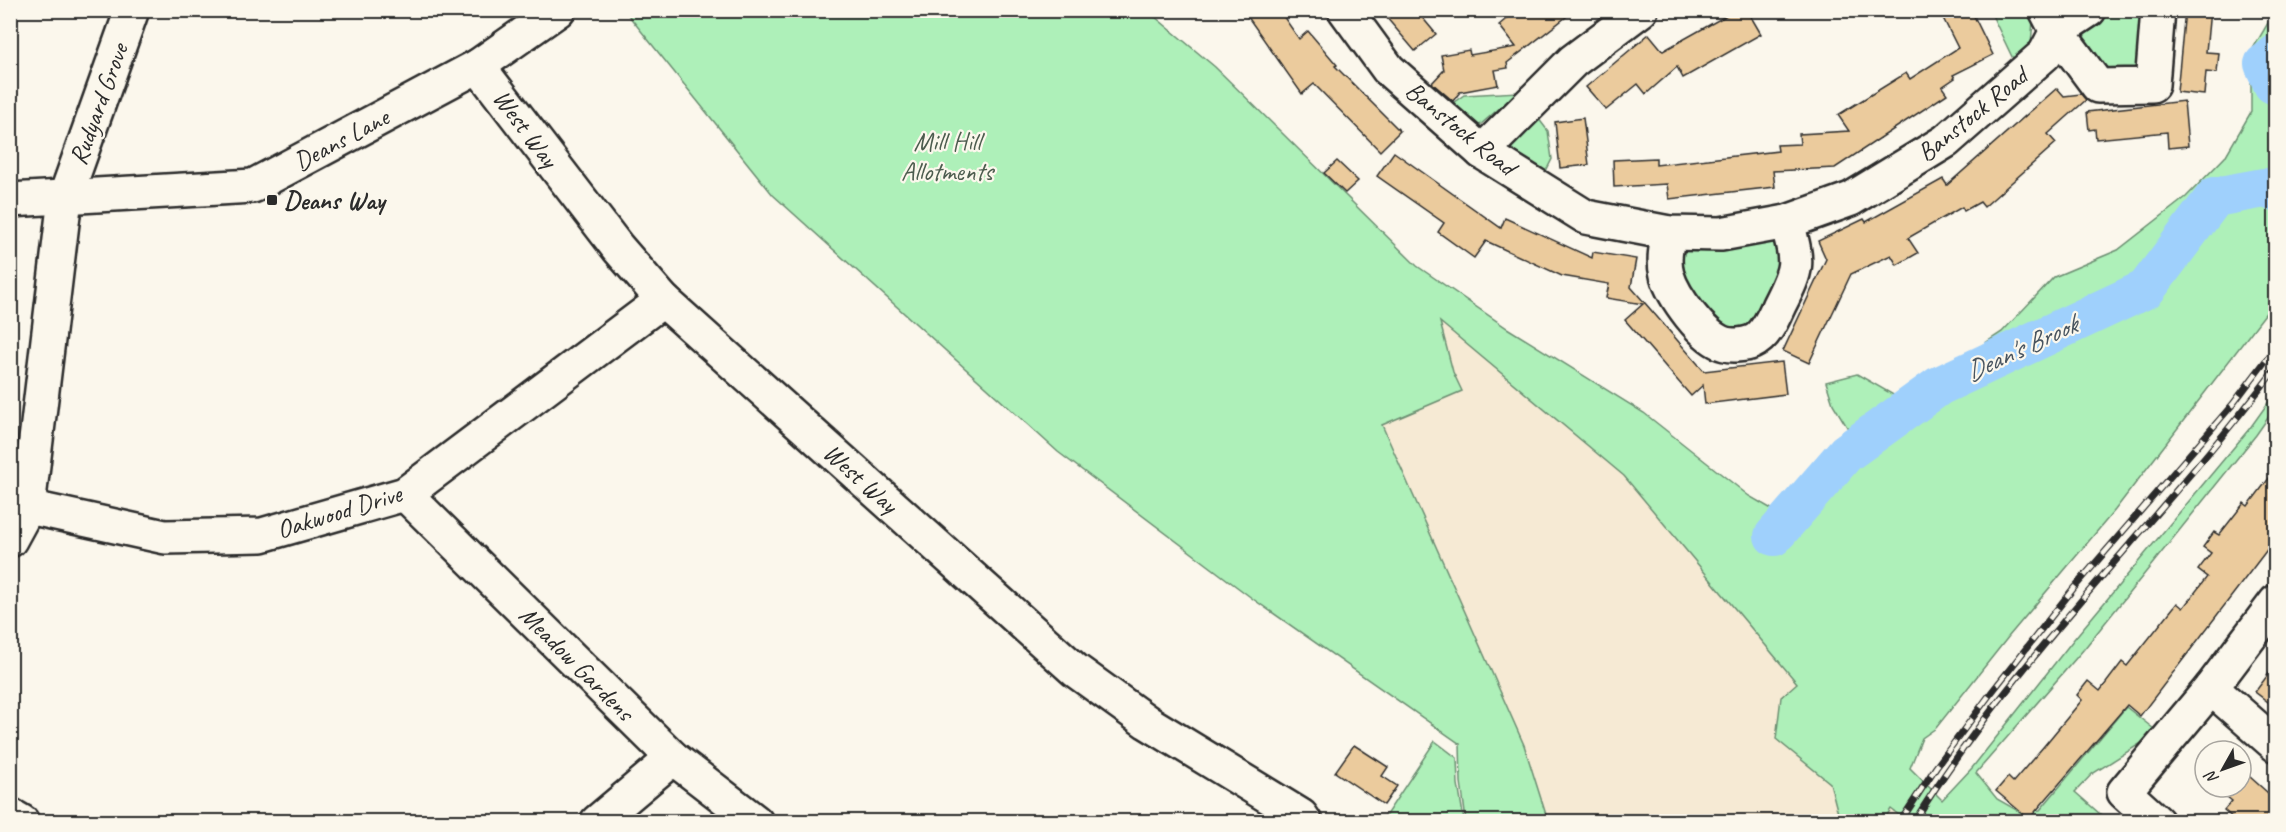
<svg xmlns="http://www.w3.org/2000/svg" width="2286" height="832" viewBox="0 0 2286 832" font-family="Caveat,sans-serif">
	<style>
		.built { fill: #f6ead4 }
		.green { fill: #aef0b9; stroke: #6c8e72; stroke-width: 1.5 }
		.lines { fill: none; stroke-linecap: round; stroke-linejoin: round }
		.river { stroke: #9fd0fc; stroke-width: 40 }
		.building { fill: #ebcb9d; stroke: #2b2b2b; stroke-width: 1.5 }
		.minor-casing { stroke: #2b2b2b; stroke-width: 38 }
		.major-casing { stroke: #2b2b2b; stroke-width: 38 }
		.minor { stroke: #fbf7ec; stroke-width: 33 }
		.major { stroke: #fbf7ec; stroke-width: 33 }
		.rail-casing { stroke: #2b2b2b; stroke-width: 7 }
		.rail { stroke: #fbf7ec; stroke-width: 4.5; stroke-dasharray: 14; stroke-linecap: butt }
		.poi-dot { fill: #2b2b2b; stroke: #fbf7ec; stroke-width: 2 }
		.labels { text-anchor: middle; stroke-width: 4.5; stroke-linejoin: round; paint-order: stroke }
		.street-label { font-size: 26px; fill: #2b2b2b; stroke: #fbf7ec }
		.park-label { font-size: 26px; fill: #4c5c4e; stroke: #fbf7ec }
		.poi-label { font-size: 26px; font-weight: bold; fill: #2b2b2b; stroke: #fbf7ec; text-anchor: start }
		.water-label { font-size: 27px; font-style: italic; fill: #48545f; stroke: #fbf7ec }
	</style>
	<rect width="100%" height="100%" fill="#fbf7ec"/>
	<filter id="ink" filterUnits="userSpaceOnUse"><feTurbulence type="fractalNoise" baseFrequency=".0167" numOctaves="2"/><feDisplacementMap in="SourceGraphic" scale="12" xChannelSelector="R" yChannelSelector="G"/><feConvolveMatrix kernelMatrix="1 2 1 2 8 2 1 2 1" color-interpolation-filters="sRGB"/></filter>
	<g filter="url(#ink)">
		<path class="built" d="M1440 321 1624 476 1812 700 1953 821H1548L1524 745 1367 390Z"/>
		<g class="green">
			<path d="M625 11H1148L1215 67 1417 266 1507 328 1644 413 1749 496 1775 511 1827 468 1855 440 1833 404 1826 382 1857 374 1895 396 1943 371 2002 332 2054 277 2118 250 2186 197 2225 157 2251 112V52L2275 11V301L2115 510 2009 636 1936 728 1922 738 1910 768 1942 800 1972 768 2074 639 2250 428 2275 393V408L2256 435 2084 649 1976 773 1997 799 2020 812 2040 810 2126 707 2154 729 2143 742 2092 774 2075 792 2108 821H1907L1891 809 1883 821H1840L1830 783 1776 739 1781 697 1797 683 1624 476 1440 322 1453 372 1462 391 1382 425 1524 745 1548 821H1466L1461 782 1460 744 1253 599 1058 452 773 195Z"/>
			<path d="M1990 11H2028L2033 20 2031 45 2015 63Z"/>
			<path d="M2108 11 2137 12C2152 42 2149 49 2132 76H2110L2081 48 2086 31Z"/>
			<path d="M1518 92 1480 125 1470 124 1450 105 1464 95Z"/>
			<path d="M1538 118 1548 131 1552 159 1543 177 1511 157 1507 146Z"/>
			<path d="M1785 240 1762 325 1722 334 1678 284 1674 250 1728 247Z"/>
			<path d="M1435 741 1457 758 1458 784 1464 821H1382Z"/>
		</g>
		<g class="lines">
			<g class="river">
				<path d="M2276 54 2264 64 2273 84 2276 85"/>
				<path d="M1774 536 1846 453 1939 386 2146 289 2215 197 2264 188 2276 192"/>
			</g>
		</g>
		<g class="building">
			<path d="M1243 10H1279L1299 39 1308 31 1337 65 1335 66 1400 131 1380 151 1314 84 1302 94Z"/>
			<path d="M1380 10H1416L1436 34 1415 51Z"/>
			<path d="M1517 10H1575L1507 63 1508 68 1495 70 1498 85 1460 92 1453 101 1432 83 1444 70 1441 55 1469 50 1470 55 1516 47 1499 25Z"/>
			<path d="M1736 10H1747L1761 34 1683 78 1677 67 1646 94 1638 84 1606 110 1586 87 1649 34 1663 51Z"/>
			<path d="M1939 10H1971L1993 55 1953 75 1955 78 1942 87 1947 94 1835 168 1773 171 1775 187 1669 199 1667 184 1614 187 1613 160 1656 158V165L1778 151 1777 145 1800 144 1799 134 1849 131 1838 115 1906 73 1910 79 1958 48Z"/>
			<path d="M2185 10H2210L2206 52 2219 53 2217 73 2206 72 2204 95 2177 92Z"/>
			<path d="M2057 88 2064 96 2081 94 2086 100 2048 134 2056 143 1984 207 1980 202 1964 211 1962 207 1908 238 1918 253 1897 265 1891 255 1851 274 1809 363 1783 351 1826 259 1818 241 1864 219 1866 222 1943 179 1947 185Z"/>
			<path d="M2184 101 2188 146 2168 148 2167 132 2096 139 2095 129 2089 130 2087 112Z"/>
			<path d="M1583 118 1589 165 1560 168 1555 122Z"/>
			<path d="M1394 152 1501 228 1505 218 1592 258 1593 252 1636 259 1631 287 1704 371 1782 362 1786 394 1705 404 1703 385 1691 396 1625 320 1643 304 1606 298 1609 284 1562 276 1486 241 1474 258 1438 232 1444 223 1377 176Z"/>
			<path d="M1337 161 1358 181 1345 193 1324 173Z"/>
			<path d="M2276 469V538L2140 716 2127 705 2029 819 1996 791 2008 777 2013 782 2044 746 2082 700 2077 695 2088 681 2100 691 2122 662 2127 666 2177 603 2183 608 2207 577 2198 570 2211 553 2203 547 2214 532 2219 535 2244 503 2248 506Z"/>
			<path d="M2276 664V708L2255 692Z"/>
			<path d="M1354 745 1388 767 1382 776 1397 786 1384 805 1335 772Z"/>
			<path d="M2241 769 2276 800V822H2237L2224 810 2232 801 2215 787H2241Z"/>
		</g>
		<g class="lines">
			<g class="minor-casing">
				<g id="minor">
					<path d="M1345 10 1388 69 1482 152 1586 217 1669 233 1721 234 1787 222 1851 199 1946 141 2045 54 2057 31 2046 10"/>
					<path d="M2089 10 2057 31 2098 86 2152 85 2158 10"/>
					<path d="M478 66 618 248 663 300 1075 670 1147 722 1301 816 1305 822"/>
					<path d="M1482 152 1573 61 1641 10"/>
					<path d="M1669 233C1666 247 1663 261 1667 275 1673 296 1703 338 1725 344 1732 346 1745 345 1752 342 1766 336 1773 318 1779 305 1799 266 1798 264 1787 222"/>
					<path d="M405 494 673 758 756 822"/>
					<path d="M28 507 165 537 262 535 405 494 663 300"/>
					<path d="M10 540 28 507 65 198 132 10"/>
					<path d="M2276 602 2211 688 2276 745"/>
					<path d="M10 815 22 822"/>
					<path d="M597 822 673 758"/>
					<path d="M2157 822 2124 792 2211 688"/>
				</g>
			</g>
			<g class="major-casing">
				<path id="major" d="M10 200 253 186 478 66 558 10"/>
			</g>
			<use href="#minor" class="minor"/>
			<use href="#major" class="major"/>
			<g class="rail-casing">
				<g id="rail">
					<path d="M1900 822 1936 767 1991 693 2073 589 2233 404 2276 347"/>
					<path d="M1914 822C2016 656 2160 522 2276 368"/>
				</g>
			</g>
			<use href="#rail" class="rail"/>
		</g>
	</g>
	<rect class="poi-dot" x="266" y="194" width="12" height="12" rx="3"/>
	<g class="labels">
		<g class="street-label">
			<text transform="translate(98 104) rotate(-70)" y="9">Rudyard Grove</text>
			<text transform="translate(1972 114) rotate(-39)" y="9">Banstock Road</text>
			<text transform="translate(526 128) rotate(53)" y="9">West Way</text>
			<text transform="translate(1461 128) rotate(39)" y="9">Banstock Road</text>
			<text transform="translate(341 139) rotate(-28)" y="9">Deans Lane</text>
			<text transform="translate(861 478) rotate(42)" y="9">West Way</text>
			<text transform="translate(339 511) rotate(-17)" y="9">Oakwood Drive</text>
			<text transform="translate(577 663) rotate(45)" y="9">Meadow Gardens</text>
		</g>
		<g class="park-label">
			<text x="947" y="150">Mill Hill<tspan x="947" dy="30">Allotments</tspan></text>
		</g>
		<g class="poi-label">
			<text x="284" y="209">Deans Way</text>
		</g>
		<g class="water-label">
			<text transform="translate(2021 348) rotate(-25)" y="9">Dean's Brook</text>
		</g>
	</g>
	<rect width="2286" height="832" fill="none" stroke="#fbf7ec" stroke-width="36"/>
	<rect x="18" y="18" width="2250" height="796" fill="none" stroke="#2b2b2b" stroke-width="2" filter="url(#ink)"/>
	<g transform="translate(2223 769) rotate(230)"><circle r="28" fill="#fbf7ec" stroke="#a8a59f" stroke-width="1.5"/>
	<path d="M0-4.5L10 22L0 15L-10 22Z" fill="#2b2b2b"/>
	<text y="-9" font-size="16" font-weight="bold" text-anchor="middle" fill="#2b2b2b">N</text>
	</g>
</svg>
